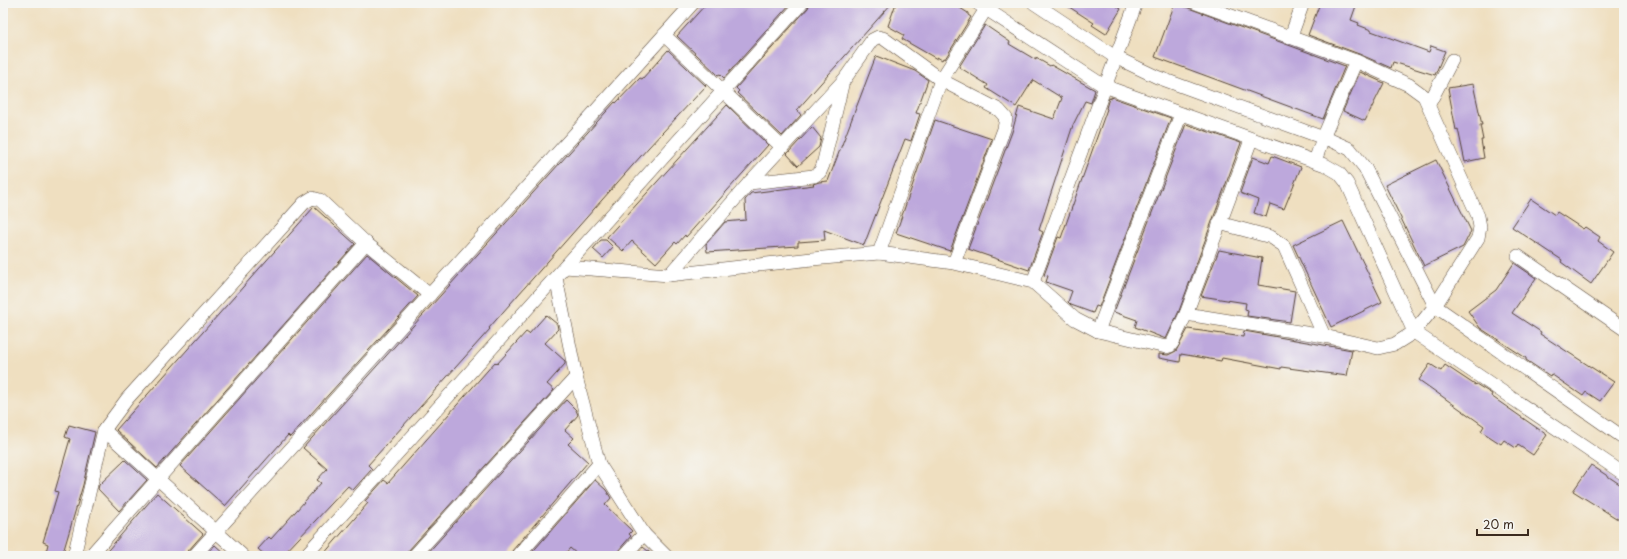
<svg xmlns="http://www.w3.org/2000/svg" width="1627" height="559" viewBox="0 0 1627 559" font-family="'Playpen Sans',sans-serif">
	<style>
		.building { fill: #bda8dc }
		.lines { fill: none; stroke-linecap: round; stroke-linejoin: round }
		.street-casing { stroke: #564536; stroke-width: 14 }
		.street { stroke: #fff; stroke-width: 13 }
	</style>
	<rect width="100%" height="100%" fill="#f6f6f2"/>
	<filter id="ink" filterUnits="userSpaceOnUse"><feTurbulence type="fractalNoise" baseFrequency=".025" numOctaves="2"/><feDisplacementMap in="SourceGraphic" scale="8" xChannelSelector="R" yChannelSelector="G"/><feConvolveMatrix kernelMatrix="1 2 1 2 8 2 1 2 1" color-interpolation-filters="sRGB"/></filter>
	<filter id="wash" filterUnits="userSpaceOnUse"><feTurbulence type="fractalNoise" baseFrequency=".012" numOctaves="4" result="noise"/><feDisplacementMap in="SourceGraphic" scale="16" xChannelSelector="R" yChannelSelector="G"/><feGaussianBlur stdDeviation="0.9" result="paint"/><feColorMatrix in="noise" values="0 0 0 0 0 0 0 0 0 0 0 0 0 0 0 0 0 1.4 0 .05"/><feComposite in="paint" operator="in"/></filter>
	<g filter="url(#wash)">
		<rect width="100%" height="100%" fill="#efdfc0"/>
		<g id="blocks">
			<g class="building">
				<path d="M707 3H791L724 78 720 74 718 75 677 36Z"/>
				<path d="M810 3H892L797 110 801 115 782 136 737 93 739 91 736 88 808 8Z"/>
				<path d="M896 3H952L968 13V15L971 17 945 59 943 58 942 60 937 57V59L902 39 904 35 888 26Z"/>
				<path d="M1063 3H1112L1121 9 1106 34 1092 25 1094 23Z"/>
				<path d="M1175 3 1345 66 1323 119 1155 57Z"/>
				<path d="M1320 3H1357L1351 20 1359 23 1358 25 1371 30V31L1429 52 1431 46 1445 51 1435 75 1393 62 1391 68 1359 54 1308 35Z"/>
				<path d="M985 25 1010 42 1009 44 1036 60V58L1050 66 1051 65 1095 90 1091 103 1085 101 1073 125 1039 230 1043 232 1029 270 968 249 1012 132 1019 107 1054 119 1062 98 1033 80 1016 107 986 88 988 85 959 67Z"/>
				<path d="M668 50 706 86 648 148 510 304 489 328 490 329 368 465 372 469 353 490 348 486 282 556H266L258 549 269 537 271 539 321 483 317 480 327 469 303 448 615 102 616 103 640 78 642 79Z"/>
				<path d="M876 56 915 71 928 80 916 113 920 114 911 141 905 139 864 245 824 230 825 240 798 242V246L707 252 706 244 725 222 746 220 745 200 751 193 814 185 813 184 819 182 828 181Z"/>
				<path d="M1360 72 1384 83 1365 121 1343 111Z"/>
				<path d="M1473 84 1482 125H1480L1483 140H1481L1484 158 1465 162 1458 129 1456 130 1448 88Z"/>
				<path d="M1111 97 1171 118 1099 307 1096 306 1093 313 1071 305 1068 302 1072 291 1046 282 1048 276 1044 275 1058 237 1061 238 1107 109 1106 108 1109 98 1111 99Z"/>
				<path d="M727 105 768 145 686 237 685 235 677 244 675 242 656 263 632 241 623 251 607 237Z"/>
				<path d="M935 120 992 139 950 251 896 233Z"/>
				<path d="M1186 124 1241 143 1179 311 1166 339 1135 327 1137 320 1114 312Z"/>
				<path d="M812 127 821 138 819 147 798 166 787 154Z"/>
				<path d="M1272 156 1301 167 1284 209 1270 204 1266 217 1254 213 1258 200 1240 193 1253 157 1269 163Z"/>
				<path d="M1436 160 1471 231 1463 247 1424 266 1385 185Z"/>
				<path d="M1531 199 1555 215 1557 212 1583 229 1585 227 1600 237 1598 241 1613 252 1591 284 1561 262 1562 260 1512 227Z"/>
				<path d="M314 207 355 244 157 468 116 430Z"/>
				<path d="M1343 221 1382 302 1331 327 1293 245Z"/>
				<path d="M601 240H606L613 247 603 258 593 249Z"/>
				<path d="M1219 250 1262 258 1258 285 1295 291 1290 322 1247 316 1248 310 1245 309 1246 303 1201 296Z"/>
				<path d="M367 254 418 296 290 437 288 435 225 506 180 466Z"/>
				<path d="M1514 263 1536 278 1512 313 1541 332 1540 334 1614 382 1600 401 1586 392 1583 396 1551 374 1550 376 1526 360V358L1480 328 1468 311 1496 290Z"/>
				<path d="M546 315 557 324 558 329 545 343 565 361V364L548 383 547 384 554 390 408 551 406 556H322L368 503 365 501 384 480 388 483 495 362 497 364 526 332 529 334Z"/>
				<path d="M1188 329 1243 337 1244 331 1352 350 1347 376 1281 367V369L1222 358 1221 361 1181 354 1180 362 1159 358V354L1168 355 1176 351Z"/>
				<path d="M1430 364 1441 371 1445 365 1475 385 1476 384 1492 394 1491 396 1547 435 1533 455 1518 445 1516 448 1504 440 1501 444 1481 431 1484 426 1419 380Z"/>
				<path d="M566 400 576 410 578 415 565 430 574 438 568 444 588 462 512 551 510 556H425Z"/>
				<path d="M69 425 95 432 83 485 62 556H45L48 544 43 542 58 492 55 491 70 439 65 437Z"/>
				<path d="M125 460 147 480 119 511 98 489 99 485Z"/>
				<path d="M1591 465 1624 487V523L1573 491Z"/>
				<path d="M595 480 606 490 611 498 605 505 632 531 629 534 631 536 618 551 616 556H579L570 548 563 556H529Z"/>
				<path d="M157 493 203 534 188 551 186 556H103Z"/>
				<path d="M215 545 227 556H205Z"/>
				<path d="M643 547 654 556H635Z"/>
			</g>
		</g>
	</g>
	<g filter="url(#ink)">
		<use href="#blocks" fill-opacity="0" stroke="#564536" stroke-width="1"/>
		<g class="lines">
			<g class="street-casing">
				<g id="street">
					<path d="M977 3 1104 86 1325 165 1339 173 1347 183 1414 332 1624 474"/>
					<path d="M1034 3 1115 57 1157 77 1332 141 1350 149 1365 168 1435 306 1624 438"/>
					<path d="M664 35 782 147"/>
					<path d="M1291 36 1303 3"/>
					<path d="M1429 104 1452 60"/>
					<path d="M1315 161 1323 138 1356 61"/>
					<path d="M749 183 814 176 820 172 823 165 843 81"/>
					<path d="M1219 223 1271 237 1284 246 1324 336"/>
					<path d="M879 253 941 80 986 9"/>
					<path d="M1518 256 1624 329"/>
					<path d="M565 267 669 275 812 259 879 253 954 263 1033 282 1075 319 1098 331 1166 347 1170 346 1173 342 1186 314 1251 140"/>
					<path d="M669 275 749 183 844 80 872 40 878 37 883 38 941 80 999 110 1006 118 1004 129 954 263"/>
					<path d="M556 278 576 377 599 464 644 534 666 556"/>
					<path d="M1033 282 1136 3"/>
					<path d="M1186 314 1324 336 1378 348 1395 344 1414 332 1435 306 1478 238 1480 227 1478 216 1424 96 1409 85 1356 61 1196 3"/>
					<path d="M1098 331 1181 114"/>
					<path d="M104 430 243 556"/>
					<path d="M74 556 104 430 127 399 304 203 312 198 320 200 366 243 430 295"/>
					<path d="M90 556 366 243"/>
					<path d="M194 556 693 3"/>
					<path d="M305 556 802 3"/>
					<path d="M414 556 576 377"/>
					<path d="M518 556 599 464"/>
					<path d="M624 556 644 534"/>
				</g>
			</g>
			<use href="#street" class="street"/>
		</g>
	</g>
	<rect width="1627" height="559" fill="none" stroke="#f6f6f2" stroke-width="16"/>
	<path d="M1477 529v6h51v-6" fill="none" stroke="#3b2a1e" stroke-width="2"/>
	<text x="1483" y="529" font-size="12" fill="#3b2a1e" stroke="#f6f6f2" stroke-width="3" paint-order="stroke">20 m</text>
</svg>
